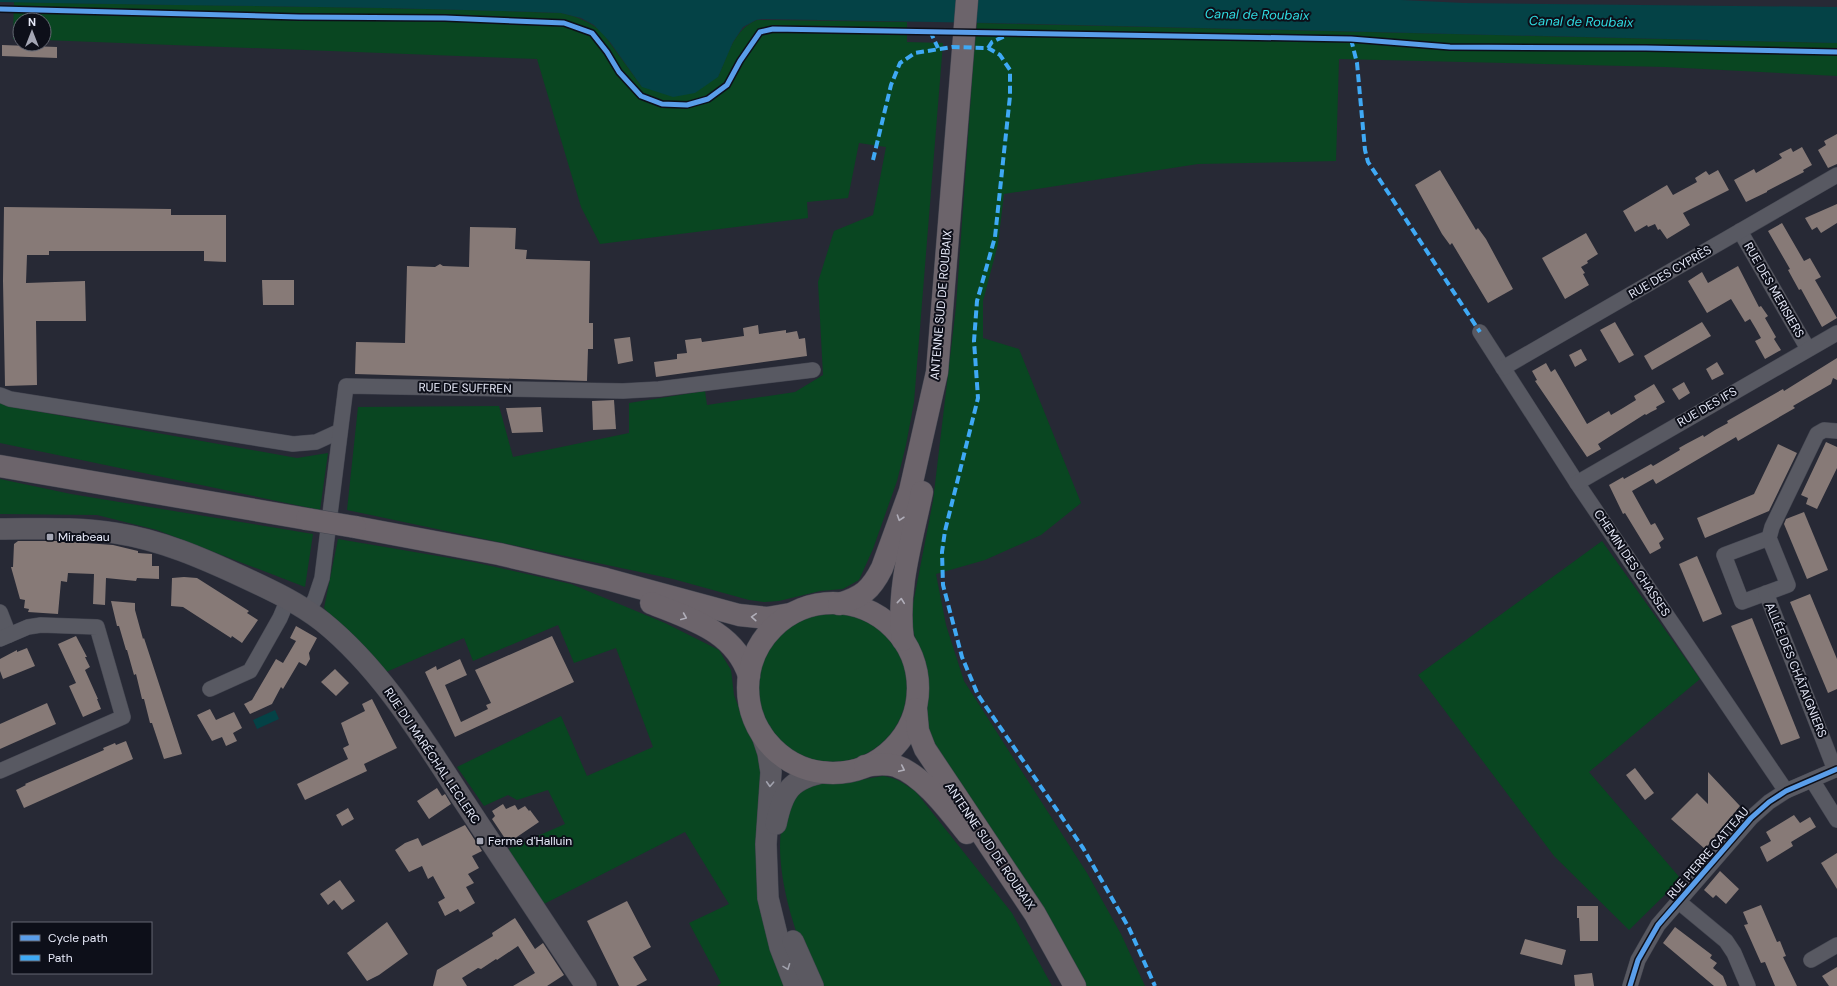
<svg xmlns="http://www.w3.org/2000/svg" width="1837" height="986" viewBox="0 0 1837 986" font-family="'DM Sans',sans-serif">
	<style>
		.green { fill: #094621 }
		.water { fill: #044246 }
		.building { fill: #877a77 }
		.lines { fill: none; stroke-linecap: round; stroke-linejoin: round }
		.street-casing { stroke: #444651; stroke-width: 16 }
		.secondary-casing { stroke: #444651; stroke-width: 22 }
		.highway-casing { stroke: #444651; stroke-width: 23 }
		.street { stroke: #585962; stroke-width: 15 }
		.secondary { stroke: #5b5961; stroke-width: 21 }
		.highway { stroke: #6c646b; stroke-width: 22 }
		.highway-bridge-casing { stroke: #444651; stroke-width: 23; stroke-linecap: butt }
		.highway-bridge { stroke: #6c646b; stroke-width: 22 }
		.quiet { stroke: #3fa9f5; stroke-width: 4; stroke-dasharray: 8 4; stroke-linecap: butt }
		.cycleway-casing { stroke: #0d0f19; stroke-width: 8 }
		.cycleway { stroke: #5a9eea; stroke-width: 5 }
		.oneway { stroke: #b0aeb9 }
		.oneway2 { stroke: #a1a2ad }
		.poi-dot { fill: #a4a6b4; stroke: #0d0f19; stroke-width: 1.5 }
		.labels { text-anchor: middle; stroke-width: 4; stroke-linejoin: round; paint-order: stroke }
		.street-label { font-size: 12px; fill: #e7eaf9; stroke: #0d0f19 }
		.poi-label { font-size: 12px; fill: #e7eaf9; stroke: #0d0f19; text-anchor: start }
		.water-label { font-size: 13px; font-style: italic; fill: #2fdde3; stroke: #0d0f19 }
	</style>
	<rect width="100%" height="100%" fill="#272935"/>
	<g class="green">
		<path d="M14 2C196 6 379 6 561 13 577 17 589 21 602 32L642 87 718 77C728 55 733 30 757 20L907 22V42L943 43 914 402 906 445 897 481 873 549 859 580 843 589 820 591 779 601 764 602 749 600 673 579 347 510 358 407 499 406 513 457 629 433V403L705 391 707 405 795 392 823 375 818 282 834 231 873 215 886 147 859 143 848 198 807 202 808 218 600 244 581 207 537 59 44 40V20H20V39H13Z"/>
		<path d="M977 23 1837 43V76L1665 67 1339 59 1336 161 1198 164 1004 194 998 244 983 301V338L1019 349 1081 503 1041 535 985 560 936 574 946 625 964 681 1087 873 1121 934 1145 986H1083L926 729 922 715 927 700 926 677 912 627 913 604 933 501 956 307 974 53Z"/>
		<path d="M0 402 24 409 297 458 328 453 320 510 0 443Z"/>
		<path d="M0 479 71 494 313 534 305 587 157 530 97 515 0 514Z"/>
		<path d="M338 539 473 562 571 584 665 623 719 650 731 670 734 695 748 732 765 764 763 806 790 986H717L721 983 689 923 729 904 685 832 544 904 508 849 565 824 548 790 517 800 508 795 484 806 457 767 561 716 587 776 653 747 616 648 574 663 558 625 473 661 464 638 384 673 324 608Z"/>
		<path d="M1602 541 1700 679 1589 772 1681 879 1629 930 1554 856 1418 675Z"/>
		<circle cx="832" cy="687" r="75"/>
		<path d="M883 776C897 778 905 784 916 792L1012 913 1052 986H821C814 970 805 955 799 939 787 907 774 854 783 821 786 810 792 799 797 789L816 782 843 783Z"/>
	</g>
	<g class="water">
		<path d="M0 0H1401L1464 3 1837 7V43L990 23 762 19 756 20 743 27 733 42 718 77 695 93 673 97 642 87 610 42 594 25 581 18 561 13C374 6 187 6 0 2Z"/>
		<path d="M275 710 279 719 257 729 253 720Z"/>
	</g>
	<g class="building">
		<path d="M2 45 57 47V58L2 56Z"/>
		<path d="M1837 134V164L1828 168 1818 150 1826 145 1824 141Z"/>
		<path d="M1802 147 1812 165 1803 170 1804 172 1767 191V192L1746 202 1734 180 1754 169 1756 173 1782 158 1779 154 1791 148 1793 152Z"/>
		<path d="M1440 170 1476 230 1478 228 1486 239 1513 289 1488 303 1452 243 1450 245 1442 234 1415 185Z"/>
		<path d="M1718 170 1729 190 1683 213 1690 225 1667 239 1660 229 1658 230 1655 224 1648 227 1647 225 1635 232 1623 211 1667 185 1673 195 1697 182 1695 178 1706 171 1709 175Z"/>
		<path d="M1837 204V223L1821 233 1817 227 1812 230 1805 218Z"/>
		<path d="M4 207 171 209V215H226V262L204 261V251H49V255H27L26 283 85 281 86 321H36L37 385 5 386 3 281Z"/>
		<path d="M1782 223 1804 261 1810 258 1821 277 1815 280 1837 318 1822 327 1801 289 1799 290 1788 270 1790 269 1768 231Z"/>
		<path d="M470 227 516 228 515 249 527 250 526 259 590 261 589 323H593V349H588L587 381 355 374 356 342 405 343 407 266 435 267 440 264 443 266 469 267Z"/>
		<path d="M1586 233 1598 254 1587 261 1588 263 1581 267 1585 273 1583 274 1589 285 1565 299 1542 258Z"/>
		<path d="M1738 266 1759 307 1761 306 1768 316 1765 318 1776 337 1774 339 1781 350 1765 359 1755 341 1761 338 1756 329 1750 319 1745 322 1731 299 1707 313 1688 281 1702 272 1708 283Z"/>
		<path d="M262 280H294V305H263Z"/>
		<path d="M1615 322 1634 355 1619 363 1600 330Z"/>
		<path d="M1702 322 1711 336 1652 370 1644 356Z"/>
		<path d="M758 325 759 334 786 330V333L797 331 799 339 805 338 807 356 656 377 654 362 677 359V354L687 353 685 340 701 338 702 342 744 336 743 328Z"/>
		<path d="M630 337 633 361 618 364 614 339Z"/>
		<path d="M1581 349 1587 360 1575 367 1569 355Z"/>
		<path d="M1837 358V380L1833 378 1831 384 1793 406 1795 408 1738 441 1736 437 1656 484 1653 479 1632 491 1651 525 1655 523 1664 539 1659 543 1661 548 1650 554 1625 513 1623 514 1609 485 1623 477 1624 479 1651 464 1653 466 1680 450 1679 448 1686 444 1703 435 1704 437 1715 430 1728 423 1727 421 1783 389 1784 391Z"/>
		<path d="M1717 362 1724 374 1712 380 1706 369Z"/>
		<path d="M1546 363 1551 372 1555 369 1587 424 1609 411 1611 415 1623 408 1636 400 1634 396 1654 384 1665 402 1656 407 1657 409 1651 412 1646 415 1645 414 1598 444 1601 449 1587 457 1535 381 1537 380 1532 371Z"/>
		<path d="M1684 382 1690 393 1679 400 1672 389Z"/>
		<path d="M614 400 616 429 593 430 592 401Z"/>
		<path d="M541 407 543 432 512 433 506 408Z"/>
		<path d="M1826 442 1837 447V468L1817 509 1806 504 1808 498 1801 495Z"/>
		<path d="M1778 444 1797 453 1769 511 1705 538 1697 518 1754 494Z"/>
		<path d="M1804 512 1828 570 1807 579 1784 524 1786 519Z"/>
		<path d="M18 541H58L113 545 138 551V553L152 554V566H159V579L137 578 136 581 106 578 105 605 93 604 94 574 68 573 67 582 61 581 58 614 28 612 29 609 24 608 25 600 20 599 11 567H13L14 544Z"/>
		<path d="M1697 556 1722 614 1703 622 1679 564Z"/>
		<path d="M184 577 197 578 249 611 247 613 258 620 242 643 232 636 231 638 183 607 171 606 172 578Z"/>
		<path d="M1810 594 1837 659V689L1828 693 1790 602Z"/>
		<path d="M111 601 135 603V610L143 639 144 638 182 754 164 759 152 723H150L144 699H142L136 674 134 675 127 650H126L119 626H117Z"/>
		<path d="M1752 618 1800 738 1781 745 1731 626Z"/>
		<path d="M296 626 317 638 309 653 310 659 306 666 299 662 283 689 281 687 272 704 250 714 244 704 252 700 276 659 283 663 296 641 290 638Z"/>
		<path d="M76 636 87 657H85L90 667 85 670 98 699H97L101 709 83 717 69 686 76 683 58 644Z"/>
		<path d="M552 636 574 682 455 737 425 672 436 666 437 670 460 659 467 675 445 685 461 722 488 709 486 705 491 703 475 670Z"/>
		<path d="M27 648 35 666 3 679 0 671V659L17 650V652Z"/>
		<path d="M335 669 349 683 336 696 321 682Z"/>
		<path d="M372 699 397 748 364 764 367 771 305 800 297 784 348 759 343 748 349 745 341 723 365 711 362 704Z"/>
		<path d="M47 703 56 724 0 749V724Z"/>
		<path d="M210 709 216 720 234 712 242 728 233 733 237 741 226 746 222 737 212 741 197 715Z"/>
		<path d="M126 741 133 759 24 808 16 790 26 785 25 784 104 750 103 748 115 743 116 745Z"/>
		<path d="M1635 768 1654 793 1645 800 1626 775Z"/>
		<path d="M1708 772 1740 806 1705 849 1671 819 1697 793 1708 804Z"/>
		<path d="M437 788 442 796 445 794 451 804 429 819 417 801Z"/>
		<path d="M503 804 506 809 515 805 518 810 525 806 529 811 530 810 539 822 508 843 492 819 495 816 492 811Z"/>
		<path d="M348 808 354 819 342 826 336 815Z"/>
		<path d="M1794 815 1800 823 1810 817 1816 827 1791 842 1793 846 1767 862 1760 847 1771 841 1766 832Z"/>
		<path d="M465 825 482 851 472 856 479 868 468 874 474 883 466 887 475 903 460 912 458 909 445 916 438 902 445 898 433 876 428 879 422 866 409 872 395 850 405 843 418 838 422 846Z"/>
		<path d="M1837 853V889L1821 863Z"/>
		<path d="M1720 871 1739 889 1726 904 1716 895 1713 898 1704 890Z"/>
		<path d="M340 880 355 901 342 910 334 900 328 905 320 894Z"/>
		<path d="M627 901 651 947 633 957 647 980 636 986H619L587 921Z"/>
		<path d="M1761 905 1777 942 1780 941 1786 956 1783 957 1797 986H1775L1765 962 1761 963 1749 936 1744 925 1748 924 1743 912Z"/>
		<path d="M1577 906H1598V941H1580L1579 918H1577Z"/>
		<path d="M515 918 535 949 543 943 564 975 547 986H513L535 973 518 946 497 960 496 959 481 969 478 968 462 978 467 986H433L437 970 493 936 492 933Z"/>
		<path d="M387 922 408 954 379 975 367 981 347 953Z"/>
		<path d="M1675 927 1712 955 1710 958 1717 963 1713 968 1723 976 1727 986H1714L1663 943Z"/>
		<path d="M1525 939 1566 950 1562 965 1520 954Z"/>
		<path d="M1837 967V986H1829L1822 976Z"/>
		<path d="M1592 973 1594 986H1575L1574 975Z"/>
	</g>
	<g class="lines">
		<g class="street-casing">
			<g id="street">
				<path d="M1740 231 1808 349"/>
				<path d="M1480 332 1577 483 1786 791"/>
				<path d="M1503 368 1837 175"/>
				<path d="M0 395 10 399 293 444 316 442 340 431"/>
				<path d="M1577 483 1837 333"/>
				<path d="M1769 538 1724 555 1742 602 1788 585 1769 538 1772 527 1817 434 1824 430 1837 431"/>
				<path d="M1766 593 1835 770"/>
				<path d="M308 611 315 599 322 578 346 386 623 391 659 389 813 370"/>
				<path d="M0 612 9 635"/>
				<path d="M0 639 28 627 41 625 97 627 123 717 0 771"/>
				<path d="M210 689 250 671 280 618 288 599"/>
				<path d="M1812 780 1837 820"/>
				<path d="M1679 902 1726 941 1734 953 1748 986"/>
				<path d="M1811 960 1837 945"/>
				<path d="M1630 986 1638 960 1658 925 1751 818 1769 802 1786 791 1837 769"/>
			</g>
		</g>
		<g class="secondary-casing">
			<g id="secondary">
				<path d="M0 529C38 529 78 527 115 533 161 540 202 558 243 577 271 590 299 603 323 622 382 670 422 737 463 800 504 862 545 924 586 986"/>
				<path d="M761 732 768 753 771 772 766 844 768 898 780 947 795 986"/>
				<path d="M776 824C783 790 791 779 825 772"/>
				<path d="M793 941 813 986"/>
			</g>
		</g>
		<g class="highway-casing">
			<g id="highway">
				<path d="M0 466 307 519"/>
				<path d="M355 527 499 554 606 579 739 615 767 618 790 614"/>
				<path d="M651 603C690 619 735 631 749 676"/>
				<circle cx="833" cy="688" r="85"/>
				<path d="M839 604C862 597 871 590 882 568L910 491 937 372 967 0"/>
				<path d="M903 640C896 591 912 540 922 492"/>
				<path d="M916 709 918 731 925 749 1035 914 1075 986"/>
				<path d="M865 766C876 764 885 763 896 766 923 775 950 812 967 833"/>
			</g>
		</g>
		<use href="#street" class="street"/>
		<use href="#secondary" class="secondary"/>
		<use href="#highway" class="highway"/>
		<g class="highway-bridge-casing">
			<path id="highway-bridge" d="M307 519 355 527"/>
		</g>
		<use href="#highway-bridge" class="highway-bridge"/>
		<g class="quiet">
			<path d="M930 31 938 48"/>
			<path d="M1351 39 1357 63 1365 150 1368 162 1480 332"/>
			<path d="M988 48 992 42 1007 35"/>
			<path d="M873 160 891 85 900 63 915 53 952 47 988 48 1000 55 1010 70V96L995 237 977 301 974 341 978 398 945 531 942 552 943 585 962 657 978 695 1083 848 1129 928 1155 986"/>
		</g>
		<g class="cycleway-casing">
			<g id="cycleway">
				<path d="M0 9 299 17 445 18 564 23 592 33 607 52 619 72 641 96 662 104 687 105 708 99 727 85 740 61 760 32 773 29 1351 39 1450 47 1646 48 1837 52"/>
				<path d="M1630 986 1638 960 1658 925 1751 818 1769 802 1786 791 1837 769"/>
			</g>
		</g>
		<use href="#cycleway" class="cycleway"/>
	</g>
	<defs><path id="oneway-chevron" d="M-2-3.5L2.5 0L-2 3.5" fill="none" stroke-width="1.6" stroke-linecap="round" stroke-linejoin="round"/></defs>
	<g class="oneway">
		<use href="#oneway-chevron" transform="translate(900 518) rotate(109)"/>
		<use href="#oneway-chevron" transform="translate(901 601) rotate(-84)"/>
		<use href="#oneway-chevron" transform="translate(684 617) rotate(23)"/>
		<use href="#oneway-chevron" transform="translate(754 617) rotate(-176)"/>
		<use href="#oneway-chevron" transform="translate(902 769) rotate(25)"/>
	</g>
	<g class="oneway2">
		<use href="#oneway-chevron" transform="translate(770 784) rotate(93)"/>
		<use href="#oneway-chevron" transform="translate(787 967) rotate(69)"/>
	</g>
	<g class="poi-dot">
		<rect x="46" y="533" width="8" height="8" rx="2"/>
		<rect x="476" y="837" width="8" height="8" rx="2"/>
	</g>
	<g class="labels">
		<g class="street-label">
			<text transform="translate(1670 272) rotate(-30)" y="4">RUE DES CYPRÈS</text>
			<text transform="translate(1774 290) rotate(60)" y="4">RUE DES MERISIERS</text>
			<text transform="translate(941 305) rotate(-85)" y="4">ANTENNE SUD DE ROUBAIX</text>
			<text transform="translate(465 388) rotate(1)" y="4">RUE DE SUFFREN</text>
			<text transform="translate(1707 407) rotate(-30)" y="4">RUE DES IFS</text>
			<text transform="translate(1632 563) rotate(56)" y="4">CHEMIN DES CHASSES</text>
			<text transform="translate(1796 670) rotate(68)" y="4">ALLÉE DES CHÂTAIGNIERS</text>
			<text transform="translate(432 756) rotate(56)" y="4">RUE DU MARÉCHAL LECLERC</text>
			<text transform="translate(990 846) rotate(56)" y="4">ANTENNE SUD DE ROUBAIX</text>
			<text transform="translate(1708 853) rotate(-49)" y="4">RUE PIERRE CATTEAU</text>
		</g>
		<g class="poi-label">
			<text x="58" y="541">Mirabeau</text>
			<text x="488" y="845">Ferme d'Halluin</text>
		</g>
		<g class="water-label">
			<text transform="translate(1257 14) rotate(1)" y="5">Canal de Roubaix</text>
			<text transform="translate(1581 21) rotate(1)" y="5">Canal de Roubaix</text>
		</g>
	</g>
	<rect x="12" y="922" width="140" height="52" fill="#0d0f19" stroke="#646773"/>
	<rect x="20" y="935" width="20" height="6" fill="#5a9eea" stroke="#646773"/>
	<text x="48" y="942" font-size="12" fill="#e7eaf9">Cycle path</text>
	<rect x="20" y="955" width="20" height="6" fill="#3fa9f5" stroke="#646773"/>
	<text x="48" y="962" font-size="12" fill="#e7eaf9">Path</text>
	<g transform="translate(32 32)"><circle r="19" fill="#0d0f19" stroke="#646773"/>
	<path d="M0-3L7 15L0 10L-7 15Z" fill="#a4a6b4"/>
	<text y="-6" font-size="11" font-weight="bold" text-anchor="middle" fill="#e7eaf9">N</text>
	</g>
</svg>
